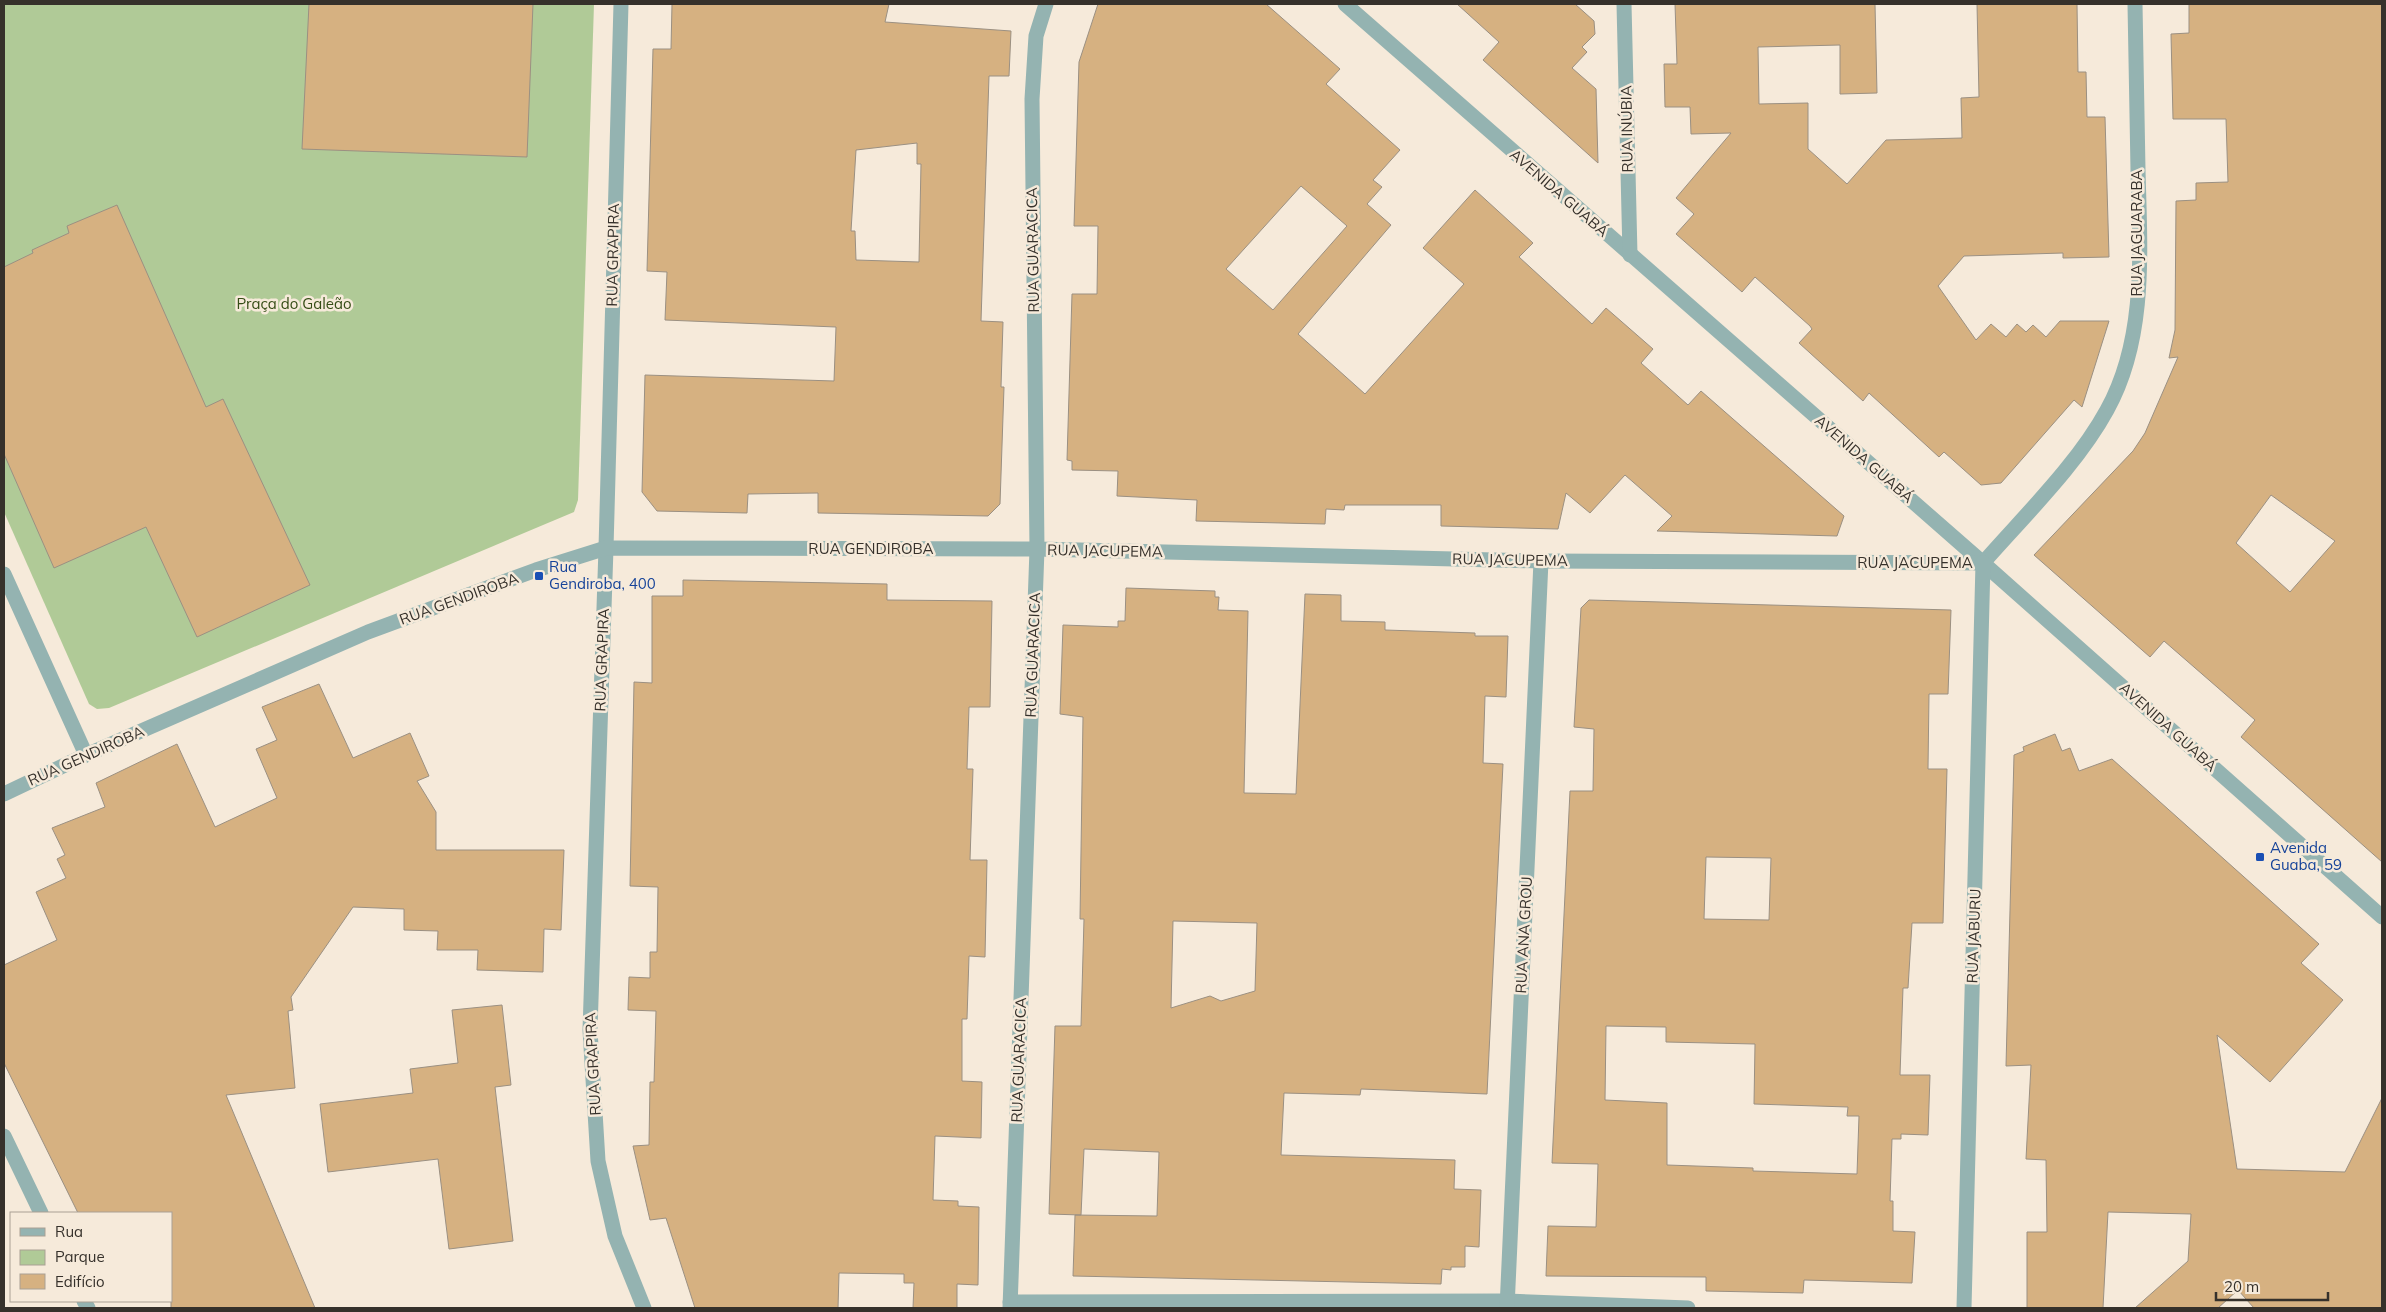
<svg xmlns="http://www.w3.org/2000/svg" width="2386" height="1312" viewBox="0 0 2386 1312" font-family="Mulish,sans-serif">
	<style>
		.green { fill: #b0ca97 }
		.building { fill: #d6b181; stroke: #9b9082; fill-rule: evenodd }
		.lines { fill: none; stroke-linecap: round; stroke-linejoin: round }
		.minor { stroke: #94b3b1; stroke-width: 15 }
		.transit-dot { fill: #1a4fb4; stroke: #f6eada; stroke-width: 2 }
		.labels { text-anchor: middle; stroke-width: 5; stroke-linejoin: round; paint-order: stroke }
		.street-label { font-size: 15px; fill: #36312b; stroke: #f6eada }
		.park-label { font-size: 15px; fill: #354d16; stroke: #f6eada }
		.transit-label { font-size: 15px; fill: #164399; stroke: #f6eada; text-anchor: start }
	</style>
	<rect width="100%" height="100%" fill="#f6eada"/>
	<path class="green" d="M4 4H594L578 500 574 512 109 708 97 709 89 704 4 512Z"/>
	<g class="building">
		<path d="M309 4H533L527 157 302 149Z"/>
		<path d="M672 4H889L885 22 1011 31 1009 76H989L981 321 1003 322 1001 387H1004L1000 504 988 516 818 513V493L748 494 747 513 657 511 642 492 645 375 834 381 836 327 665 320 667 272 647 271 653 49H671ZM917 143V164H921L919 262 856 260 855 231H851L856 150Z"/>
		<path d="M1098 4H1266L1340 69 1326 84 1400 150 1373 180 1382 187 1367 204 1391 225 1298 334 1365 394 1464 284 1423 248 1475 190 1533 243 1519 257 1592 324 1606 308 1653 349 1641 363 1688 405 1701 391 1844 516 1837 536 1657 531 1672 516 1625 475 1590 513 1566 493 1558 529 1441 526V505H1345L1344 510 1326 509 1325 524 1196 521 1197 500 1117 496 1118 471 1072 470V461L1067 460 1072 294H1097L1098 226H1074L1079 62ZM1301 186 1347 226 1273 310 1226 269Z"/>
		<path d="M1457 4H1575L1594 21 1595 34 1582 47 1587 52 1572 68 1596 89 1598 163 1483 60 1499 42Z"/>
		<path d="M1675 4H1875L1877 93 1840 94V45L1758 47 1759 104 1808 103V149L1847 184 1886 140 1962 138 1961 98 1979 97 1977 4H2077L2078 72H2086L2087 117H2105L2109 257 2063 258V253L1964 256 1938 286 1976 340 1991 324 2006 337 2017 324 2026 332 2033 325 2046 337 2060 321H2109L2082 407 2074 400 2001 483 1981 485 1944 452 1939 457 1869 393 1863 401 1799 343 1812 329 1810 326 1755 277 1742 292 1676 234 1694 214 1676 198 1731 133 1691 134 1690 107H1665L1664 64H1677Z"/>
		<path d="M2189 4H2382V862L2241 737 2255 720 2164 641 2150 657 2034 555 2133 451 2145 433 2178 357 2169 358 2175 330 2176 201 2196 200V183L2228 182 2226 119H2173L2171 34 2189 33ZM2271 495 2335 541 2290 592 2236 543Z"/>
		<path d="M117 205 206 407 223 399 310 585 197 637 146 527 54 568 4 454V267L33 253 32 250 69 233 67 226Z"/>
		<path d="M683 580 887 584V600L992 601 990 707H969L967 769H973L970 860H987L985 957 969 956 967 1019H962V1081L982 1082 981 1138 935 1136 933 1200 958 1201V1206L979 1207 978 1285 957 1284V1308H913L914 1283H904V1274L839 1273 838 1308H695L666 1218 650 1220 633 1146 649 1145 650 1082H654L656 1011 628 1010 629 977 650 978V952H657L658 887 630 886 634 682 652 683V596H683Z"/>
		<path d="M1126 588 1215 591V597H1219L1218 610 1248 611 1244 793 1296 794 1305 594 1341 595V621L1385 622V630L1475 633V636H1508L1506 697 1485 696 1483 763 1503 764 1487 1094 1361 1089 1360 1095 1284 1093 1281 1155 1455 1160 1454 1189 1481 1190 1479 1247 1465 1246V1267H1451V1270L1442 1269 1441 1284 1073 1276 1075 1215 1157 1216 1159 1152 1084 1149 1081 1215 1049 1214 1055 1026H1081L1084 919H1080L1083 717 1060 714 1063 625 1118 627V621H1125ZM1173 921 1257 923 1255 991 1221 1001 1210 996 1171 1008Z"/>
		<path d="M1589 600 1951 610 1948 694H1929L1928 769H1947L1943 923H1912L1908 988H1903L1900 1075H1930L1928 1135 1901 1134V1139H1892L1890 1201H1893V1231L1915 1232 1912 1283 1804 1280 1803 1293 1706 1291V1277L1546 1276 1548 1226 1596 1227 1598 1164 1552 1163 1570 791H1593L1594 729 1574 727 1581 608ZM1706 857 1771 858 1769 920 1704 919ZM1606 1026 1666 1027V1042L1755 1044 1754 1104 1848 1107 1847 1116H1859L1857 1174 1753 1171V1168L1667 1165V1103L1605 1100Z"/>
		<path d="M319 684 353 758 410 733 429 776 417 781 436 812V850H564L561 930 544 929 543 972 477 970 478 950H437L438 931 404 930V909L353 907 291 997 293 1010 288 1011 295 1088 226 1095 315 1308H171V1213H78L4 1063V965L57 940 36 892 66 878 57 859 65 855 52 828 105 807 96 783 177 744 215 827 277 798 256 749 277 740 262 707Z"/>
		<path d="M2055 734 2062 751 2070 748 2079 771 2112 759 2319 944 2301 963 2343 1000 2270 1082 2217 1035 2237 1169 2345 1172 2382 1098V1308H2254L2238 1290 2218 1308H2135L2188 1261 2191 1214 2108 1212 2103 1308H2027V1232H2047L2046 1160 2026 1159 2031 1065 2006 1066 2014 755 2024 751 2023 747Z"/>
		<path d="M502 1005 511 1085 495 1087 513 1241 449 1249 438 1159 328 1172 320 1104 413 1093 410 1069 458 1063 452 1010Z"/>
	</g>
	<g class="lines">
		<g class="minor">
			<path d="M621 4 606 548 590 1030 598 1161 615 1236 644 1308"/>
			<path d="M1345 4 1983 563 2382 917"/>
			<path d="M1624 4 1630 255"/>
			<path d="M1983 563C2024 516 2077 465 2107 410 2147 338 2140 250 2138 170 2137 115 2136 59 2135 4"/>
			<path d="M4 574 86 755"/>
			<path d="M4 794 86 755 368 632 536 570 606 548 1037 549 1541 561 1983 563"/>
			<path d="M4 1136 41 1213"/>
			<path d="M84 1301 88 1308"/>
			<path d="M1010 1302 1507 1301 1688 1308"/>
			<path d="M1010 1308 1037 549 1032 99 1036 36 1046 4"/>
			<path d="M1507 1308 1541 561"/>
			<path d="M1964 1308 1983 563"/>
		</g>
	</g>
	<g class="transit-dot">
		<rect x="534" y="571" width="10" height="10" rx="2.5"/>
		<rect x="2255" y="852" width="10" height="10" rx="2.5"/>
	</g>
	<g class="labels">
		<g class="street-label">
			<text transform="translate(1627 129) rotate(-91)" y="5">RUA INÚBIA</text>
			<text transform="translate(1559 193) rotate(41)" y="5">AVENIDA GUABÁ</text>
			<text transform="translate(2137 233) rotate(-90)" y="5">RUA JAGUARABA</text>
			<text transform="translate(1033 250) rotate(-91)" y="5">RUA GUARACICA</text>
			<text transform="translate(613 255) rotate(-89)" y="5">RUA GRAPIRA</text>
			<text transform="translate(1864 459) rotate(41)" y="5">AVENIDA GUABÁ</text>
			<text x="871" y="554">RUA GENDIROBA</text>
			<text transform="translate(1105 551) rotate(1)" y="5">RUA JACUPEMA</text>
			<text transform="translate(1510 560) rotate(1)" y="5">RUA JACUPEMA</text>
			<text x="1915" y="568">RUA JACUPEMA</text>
			<text transform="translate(459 599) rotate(-20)" y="5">RUA GENDIROBA</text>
			<text transform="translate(1033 655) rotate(-88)" y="5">RUA GUARACICA</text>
			<text transform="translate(602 660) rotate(-88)" y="5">RUA GRAPIRA</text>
			<text transform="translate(2168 727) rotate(42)" y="5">AVENIDA GUABÁ</text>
			<text transform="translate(86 756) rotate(-24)" y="5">RUA GENDIROBA</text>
			<text transform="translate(1524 935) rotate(-87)" y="5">RUA ANA GROU</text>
			<text transform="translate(1974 936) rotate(-88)" y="5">RUA JABURU</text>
			<text transform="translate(1019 1060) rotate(-88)" y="5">RUA GUARACICA</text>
			<text transform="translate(593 1064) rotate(-93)" y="5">RUA GRAPIRA</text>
		</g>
		<g class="park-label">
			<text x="294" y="309">Praça do Galeão</text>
		</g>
		<g class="transit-label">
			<text x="549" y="572">Rua<tspan x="549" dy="17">Gendiroba, 400</tspan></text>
			<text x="2270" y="853">Avenida<tspan x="2270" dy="17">Guaba, 59</tspan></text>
		</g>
	</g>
	<rect width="2386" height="1312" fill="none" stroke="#36312b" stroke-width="10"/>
	<rect x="10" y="1212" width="162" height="90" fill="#f6eada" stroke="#a9a094"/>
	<rect x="20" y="1228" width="25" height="8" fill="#94b3b1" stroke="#a9a094"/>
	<text x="55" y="1237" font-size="15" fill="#36312b">Rua</text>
	<rect x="20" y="1250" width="25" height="15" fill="#b0ca97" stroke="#a9a094"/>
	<text x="55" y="1262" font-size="15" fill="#36312b">Parque</text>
	<rect x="20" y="1274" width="25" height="15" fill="#d6b181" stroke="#a9a094"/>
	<text x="55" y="1287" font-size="15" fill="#36312b">Edifício</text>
	<path d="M2216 1292v8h112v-8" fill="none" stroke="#36312b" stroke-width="2.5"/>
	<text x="2224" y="1292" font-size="15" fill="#36312b" stroke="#f6eada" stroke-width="4" paint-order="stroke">20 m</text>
</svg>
